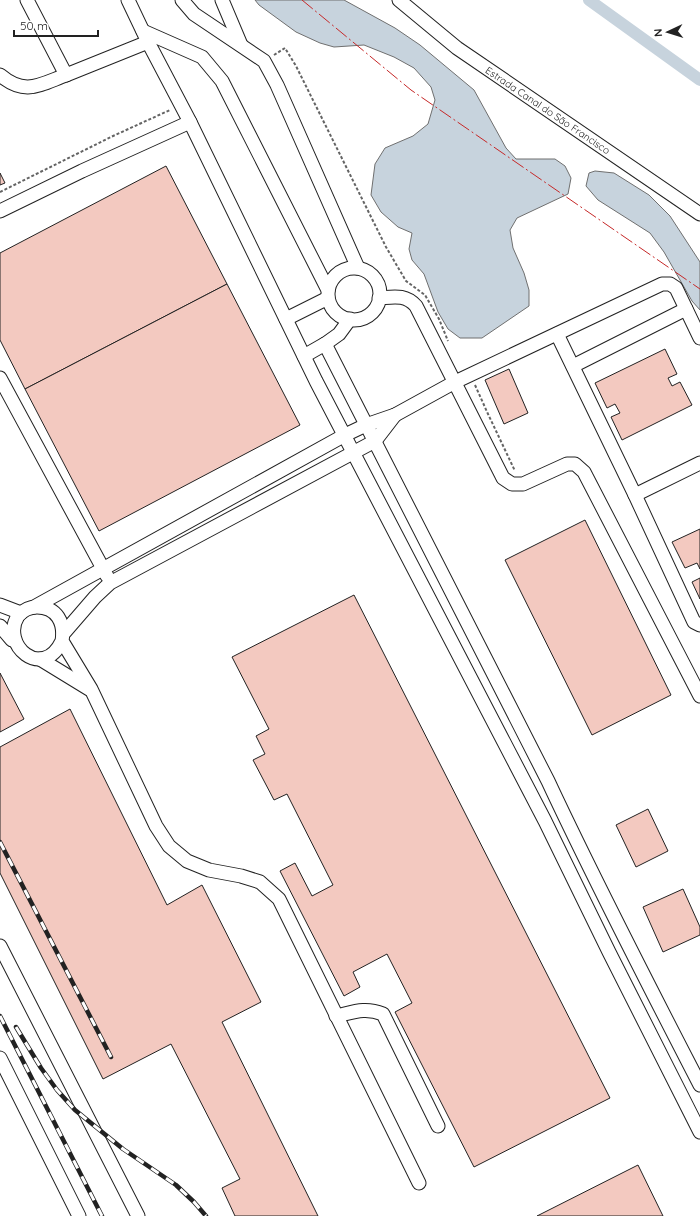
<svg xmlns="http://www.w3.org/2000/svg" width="700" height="1216" viewBox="0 0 700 1216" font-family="Quicksand,sans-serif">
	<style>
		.water { fill: #c7d3dd; stroke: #6f6f6f }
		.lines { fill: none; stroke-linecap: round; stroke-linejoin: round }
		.canal { stroke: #c7d3dd; stroke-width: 12 }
		.building { fill: #f3c9c0; stroke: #222 }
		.minor-casing { stroke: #222; stroke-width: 15 }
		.path { stroke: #646464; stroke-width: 2; stroke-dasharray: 3 2; stroke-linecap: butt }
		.minor { stroke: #fff; stroke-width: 13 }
		.rail-casing { stroke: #222; stroke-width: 4.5 }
		.rail { stroke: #fff; stroke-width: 3; stroke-dasharray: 9; stroke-linecap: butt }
		.power { stroke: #c62828; stroke-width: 1; stroke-dasharray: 14 3 2 3; stroke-linecap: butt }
		.labels { text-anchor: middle; stroke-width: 3; stroke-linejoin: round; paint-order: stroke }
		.street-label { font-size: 10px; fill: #222; stroke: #fff }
	</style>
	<rect width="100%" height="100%" fill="#fff"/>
	<g class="water">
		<path d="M255 0H344L395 28 420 45 474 90 506 148 516 159H555L565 166 571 178 568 194 517 218 510 230 513 248 524 273 529 290V306L482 338H460L448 329 438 312 424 274 412 260 409 249 412 233 398 227 381 212 371 195 375 164 385 148 413 136 428 124 435 100 431 87 414 68 394 57 364 45 334 47 320 43 296 32 259 5Z"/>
		<path d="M595 171 614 173 649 195 670 216 700 262V310L692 301 664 252 650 233 598 200 586 186 589 173Z"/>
	</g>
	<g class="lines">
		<path class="canal" d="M589 0 700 80"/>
	</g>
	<g class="building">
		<path d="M166 166 227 284 25 389 0 340V253Z"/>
		<path d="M0 173 5 183 0 185Z"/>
		<path d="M227 284 300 425 99 531 25 389Z"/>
		<path d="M665 349 677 374 668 378 672 386 680 382 692 405 622 440 611 417 620 413 615 404 607 408 595 383Z"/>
		<path d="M509 369 528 413 504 424 485 380Z"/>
		<path d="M585 520 671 695 592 735 505 560Z"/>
		<path d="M700 529V569L697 563 685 568 672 542Z"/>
		<path d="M700 578V599L692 582Z"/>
		<path d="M354 595 610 1098 474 1167 395 1012 412 1003 387 954 353 972 360 987 344 996 280 871 295 863 312 896 333 885 287 794 274 800 253 760 265 754 256 736 269 729 232 657Z"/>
		<path d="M0 673 24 719 0 732Z"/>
		<path d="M70 709 167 905 202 885 261 1002 222 1022 318 1216H235L222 1188 240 1179 171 1044 103 1079 0 873V747Z"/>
		<path d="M648 809 668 851 636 867 616 825Z"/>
		<path d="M683 889 700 927V935L663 952 643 907Z"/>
		<path d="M638 1165 663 1216H537Z"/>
	</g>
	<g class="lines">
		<g class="minor-casing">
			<g id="minor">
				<path d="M27 0 66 75 148 42"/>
				<path d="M128 0 148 42 190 122 316 381 545 821 609 952 700 1132"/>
				<path d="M182 0 194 14 264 61 277 85 358 268"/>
				<path d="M222 0 241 45"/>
				<path d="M399 0 457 48 700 214"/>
				<path d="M143 31 202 57 222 81 328 290"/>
				<path d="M0 75C25 96 39 85 66 75"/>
				<path d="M0 211 82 171 190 122"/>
				<circle cx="354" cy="294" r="26"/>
				<path d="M379 298C394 297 405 294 416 306L503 478 512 484H523L567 464H575L584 472 700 696"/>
				<path d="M286 319 328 298"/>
				<path d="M557 334 635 495 694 622 700 625"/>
				<path d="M325 344 548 781C596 884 648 984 700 1085"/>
				<path d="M304 356 325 344 339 334 350 319"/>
				<path d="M573 366 686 309"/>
				<path d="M0 378 107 576"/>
				<path d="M635 495 700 463"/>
				<path d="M0 605 21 613"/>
				<path d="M34 607 345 435 366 425 395 415 455 382 662 284H670L676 288 700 338"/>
				<path d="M0 626 12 640"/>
				<path d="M63 634 95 597 110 583 375 441 395 415"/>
				<path d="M62 641C42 682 0 644 18 616 23 610 30 607 37 607 57 607 65 623 62 641L91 689 156 826 169 846 187 861 209 870 241 876 260 882 279 899 419 1183"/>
				<path d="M40 659 89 689"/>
				<path d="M0 946 138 1216"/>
				<path d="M336 1016C354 1012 365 1007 383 1014L438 1126"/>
				<path d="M0 1058 79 1216"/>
			</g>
		</g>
		<g class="path">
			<path d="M274 55 285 48 296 66 386 247 406 281 425 295 439 319 448 341"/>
			<path d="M0 192 113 136 170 110"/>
			<path d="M475 385 488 414 515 471"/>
		</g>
		<use href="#minor" class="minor"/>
		<g class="rail-casing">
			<g id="rail">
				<path d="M0 842 111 1057"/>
				<path d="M0 1016 102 1216"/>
				<path d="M16 1027 41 1068 57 1090 75 1110 123 1149 176 1185 194 1202 206 1216"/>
			</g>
		</g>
		<use href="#rail" class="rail"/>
		<path class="power" d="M302 0 411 90 700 289"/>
	</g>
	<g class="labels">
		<g class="street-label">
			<text transform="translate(548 110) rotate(34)" y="4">Estrada Canal do São Francisco</text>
		</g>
	</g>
	<g transform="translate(668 32) rotate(266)" stroke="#ffffff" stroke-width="3" paint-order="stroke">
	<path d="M0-3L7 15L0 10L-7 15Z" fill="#222222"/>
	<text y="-6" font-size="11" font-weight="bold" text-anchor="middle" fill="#222222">N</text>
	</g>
	<path d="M14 30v6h84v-6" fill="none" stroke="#222222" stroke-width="2"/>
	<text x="20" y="30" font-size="12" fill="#222222" stroke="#ffffff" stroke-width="3" paint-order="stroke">50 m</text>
</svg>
